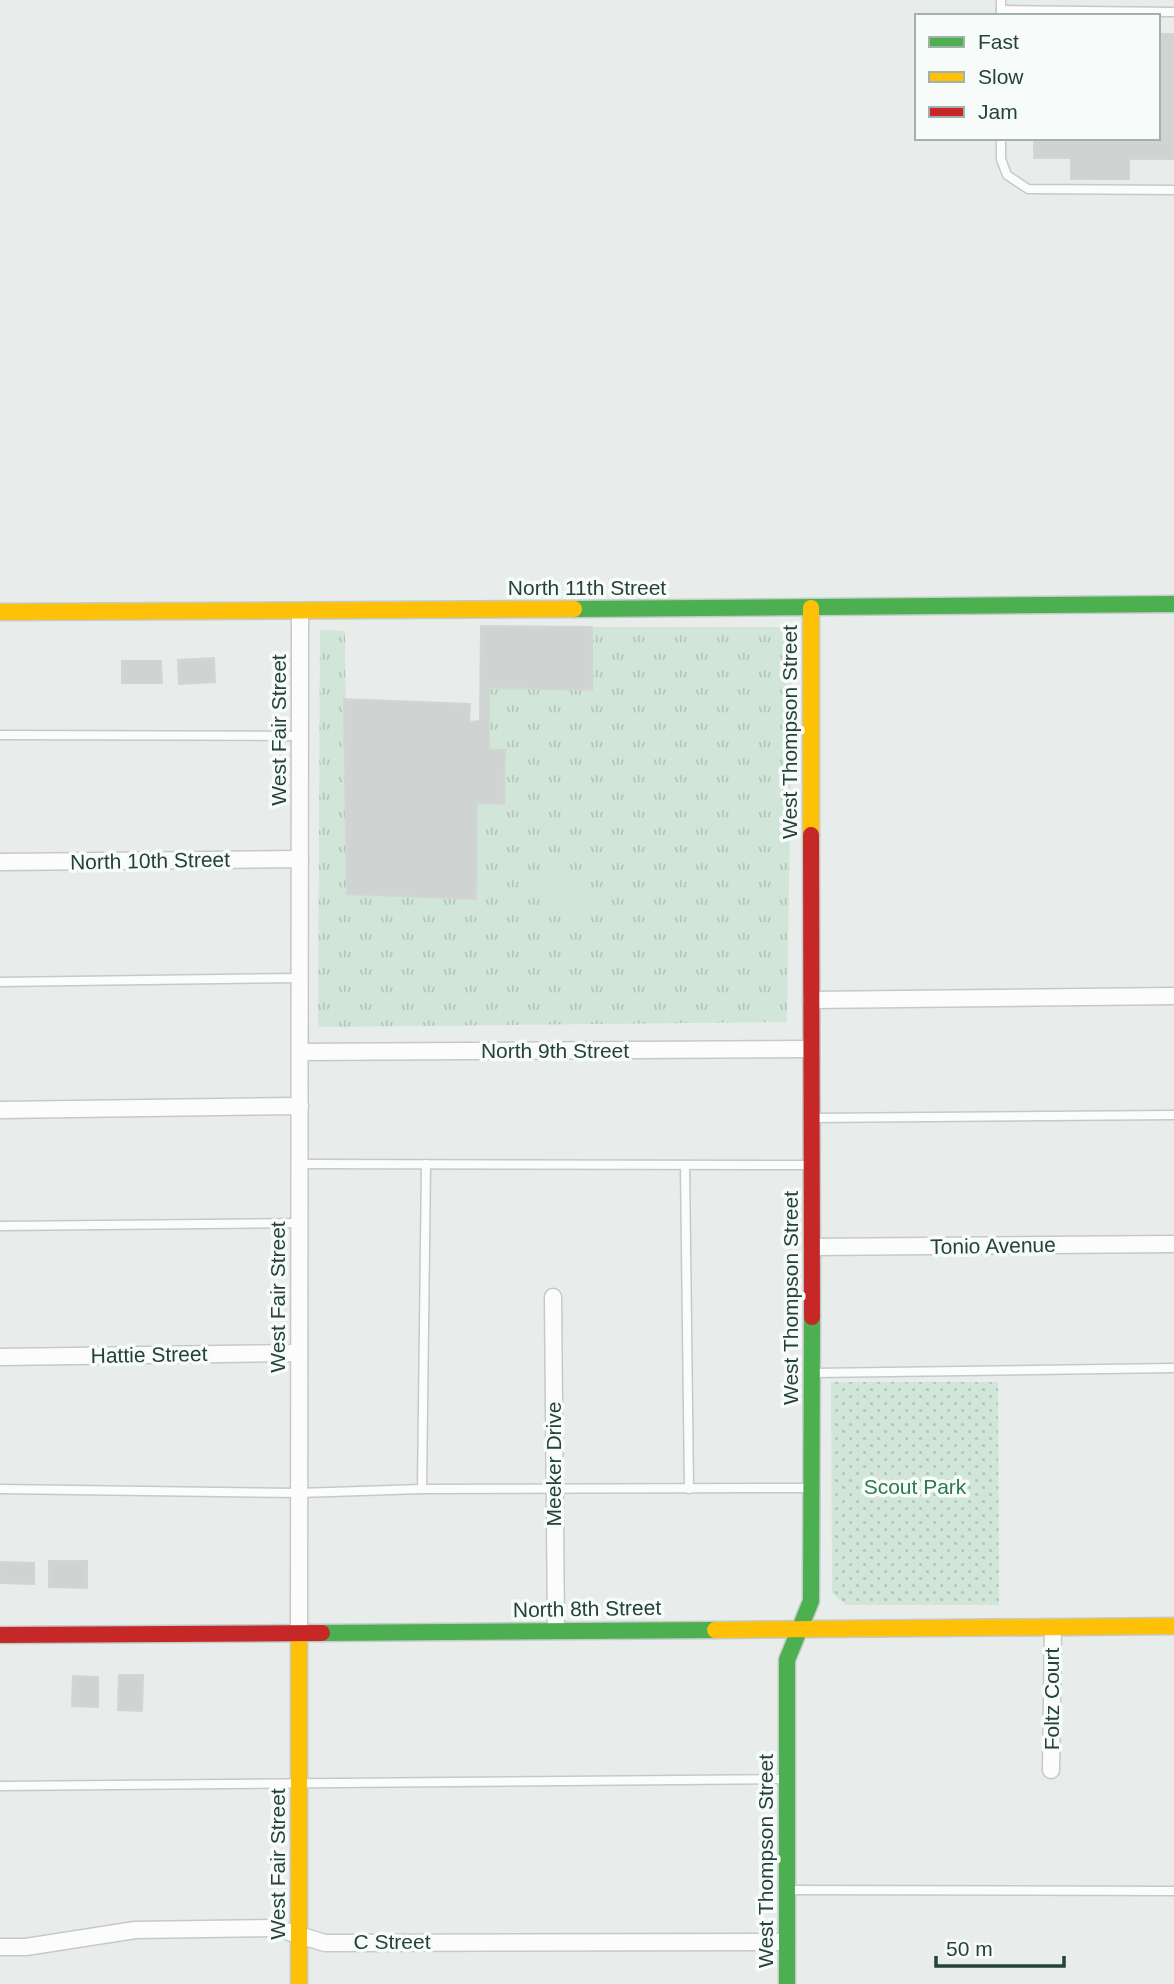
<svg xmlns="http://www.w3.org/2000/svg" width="1174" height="1984" viewBox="0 0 1174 1984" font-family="Arial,sans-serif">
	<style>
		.grass { fill: url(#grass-tufts) }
		.park { fill: url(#park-dots) }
		.pitch { fill: #d1e6d8 }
		.building { fill: #cfd4d2; stroke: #d1d6d4; stroke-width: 2 }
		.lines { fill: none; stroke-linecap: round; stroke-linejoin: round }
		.lane-casing { stroke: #c5cac8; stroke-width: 11 }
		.street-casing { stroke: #c5cac8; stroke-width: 19 }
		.fast-casing { stroke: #c3cbc8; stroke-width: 19 }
		.slow-casing { stroke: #c3cbc8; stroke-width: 19 }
		.jam-casing { stroke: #c3cbc8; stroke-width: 19 }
		.lane { stroke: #fcfcfc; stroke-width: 8 }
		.street { stroke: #fcfcfc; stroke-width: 16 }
		.fast { stroke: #4caf50; stroke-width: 16 }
		.slow { stroke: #ffc107; stroke-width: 16 }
		.jam { stroke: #c62828; stroke-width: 16 }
		.labels { text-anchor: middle; stroke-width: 7; stroke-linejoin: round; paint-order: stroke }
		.street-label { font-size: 21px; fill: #24423a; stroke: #f7fbf9 }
		.park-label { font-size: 21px; fill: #2d7a4b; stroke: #f7fbf9 }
	</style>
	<defs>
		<pattern id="grass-tufts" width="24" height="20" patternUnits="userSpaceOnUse" patternTransform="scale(1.75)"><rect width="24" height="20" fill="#d1e6d8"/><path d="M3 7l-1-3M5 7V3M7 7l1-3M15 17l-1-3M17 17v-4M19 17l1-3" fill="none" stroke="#b3c6ba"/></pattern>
		<pattern id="park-dots" width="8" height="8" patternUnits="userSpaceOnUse" patternTransform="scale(1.75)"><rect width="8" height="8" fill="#d1e6d8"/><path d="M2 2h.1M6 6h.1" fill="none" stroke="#b3c6ba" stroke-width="1.8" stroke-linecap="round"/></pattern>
	</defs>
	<rect width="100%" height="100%" fill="#e8edeb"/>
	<path class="grass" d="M592 627H793L787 1022 318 1027 320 630 345 631 347 894 475 899 477 803H504L505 750H489V688L592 690Z"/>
	<path class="park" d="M831 1382H998L999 1605H846L832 1593Z"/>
	<rect class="pitch" x="542" y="870" width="47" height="46"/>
	<g class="building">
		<path d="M1158 34H1174V159H1129V179H1071V158H1034V138H1158Z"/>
		<path d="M481 626 592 627V690L489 688V750H505L504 804 477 803 476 899 347 894 344 699 470 704 469 722 480 721Z"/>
		<path d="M214 658 215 682 179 684 178 660Z"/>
		<path d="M122 661H161L162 683H122Z"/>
		<path d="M49 1561H87V1588L49 1587Z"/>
		<path d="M0 1562 34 1563V1584L0 1583Z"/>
		<path d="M119 1675H143L142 1711 118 1710Z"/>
		<path d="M73 1676 98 1677V1707L72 1706Z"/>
	</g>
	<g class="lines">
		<g class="lane-casing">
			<g id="lane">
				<path d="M1001 10 1174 12"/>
				<path d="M1001 16V0"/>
				<path d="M1001 138V159L1007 175 1028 189 1174 190"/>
				<path d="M0 735 300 736"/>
				<path d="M0 982 300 978"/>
				<path d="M813 1118 1174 1115"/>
				<path d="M300 1164 809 1165"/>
				<path d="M685 1165 689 1489"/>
				<path d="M0 1226 299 1223"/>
				<path d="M814 1373 1174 1368"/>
				<path d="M0 1489 299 1493 422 1489 808 1488"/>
				<path d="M422 1489 426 1164"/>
				<path d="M0 1786 784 1779"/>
				<path d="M790 1890 1174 1891"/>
			</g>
		</g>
		<g class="street-casing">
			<g id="street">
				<path d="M0 862 300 859"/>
				<path d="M811 1000 1174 996"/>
				<path d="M300 1052 811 1049"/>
				<path d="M0 1110 300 1106"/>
				<path d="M812 1247 1174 1244"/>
				<path d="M553 1297 556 1630"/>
				<path d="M0 1357 298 1353"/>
				<path d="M299 1634 300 611"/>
				<path d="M1051 1770 1053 1627"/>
				<path d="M0 1947H26L135 1930 276 1928 325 1943 787 1942"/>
			</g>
		</g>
		<g class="fast-casing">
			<g id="fast">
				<path d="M574 609 1174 604"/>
				<path d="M322 1633 715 1630"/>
				<path d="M787 1984V1660L811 1601 812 1317"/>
			</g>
		</g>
		<g class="slow-casing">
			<g id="slow">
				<path d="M811 608V835"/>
				<path d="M0 612 574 609"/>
				<path d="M715 1630 1174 1626"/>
				<path d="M299 1634V1984"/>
			</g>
		</g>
		<g class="jam-casing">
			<g id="jam">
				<path d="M811 835 812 1317"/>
				<path d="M0 1635 322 1633"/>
			</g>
		</g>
		<use href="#lane" class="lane"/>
		<use href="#street" class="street"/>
		<use href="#fast" class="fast"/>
		<use href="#slow" class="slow"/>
		<use href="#jam" class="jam"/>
	</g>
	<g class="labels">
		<g class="street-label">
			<text x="587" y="595">North 11th Street</text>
			<text transform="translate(279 730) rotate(-90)" y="7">West Fair Street</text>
			<text transform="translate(790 732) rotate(-90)" y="7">West Thompson Street</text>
			<text transform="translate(150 861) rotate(-1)" y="7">North 10th Street</text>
			<text x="555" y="1058">North 9th Street</text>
			<text transform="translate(993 1246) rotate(-1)" y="7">Tonio Avenue</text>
			<text transform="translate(278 1297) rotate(-90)" y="7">West Fair Street</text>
			<text transform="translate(791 1298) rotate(-90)" y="7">West Thompson Street</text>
			<text transform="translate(149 1355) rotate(-1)" y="7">Hattie Street</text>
			<text transform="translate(554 1464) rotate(-90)" y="7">Meeker Drive</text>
			<text transform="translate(587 1609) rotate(-1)" y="7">North 8th Street</text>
			<text transform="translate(1052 1699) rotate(-90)" y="7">Foltz Court</text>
			<text transform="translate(766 1861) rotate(-90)" y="7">West Thompson Street</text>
			<text transform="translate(278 1864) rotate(-90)" y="7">West Fair Street</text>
			<text x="392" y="1949">C Street</text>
		</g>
		<g class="park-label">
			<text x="915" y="1494">Scout Park</text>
		</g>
	</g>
	<rect x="915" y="14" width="245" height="126" fill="#f7fbf9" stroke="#a3b1ad" stroke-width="2"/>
	<rect x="929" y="37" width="35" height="10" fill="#4caf50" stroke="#a3b1ad" stroke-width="2"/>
	<text x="978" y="49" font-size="21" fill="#24423a">Fast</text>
	<rect x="929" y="72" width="35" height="10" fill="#ffc107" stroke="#a3b1ad" stroke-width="2"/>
	<text x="978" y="84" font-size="21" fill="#24423a">Slow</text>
	<rect x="929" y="107" width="35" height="10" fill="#c62828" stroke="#a3b1ad" stroke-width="2"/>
	<text x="978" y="119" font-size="21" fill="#24423a">Jam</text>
	<path d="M936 1956v10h128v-10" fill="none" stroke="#24423a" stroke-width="3.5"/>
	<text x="946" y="1956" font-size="21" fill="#24423a" stroke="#f7fbf9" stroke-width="5" paint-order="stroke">50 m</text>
</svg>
